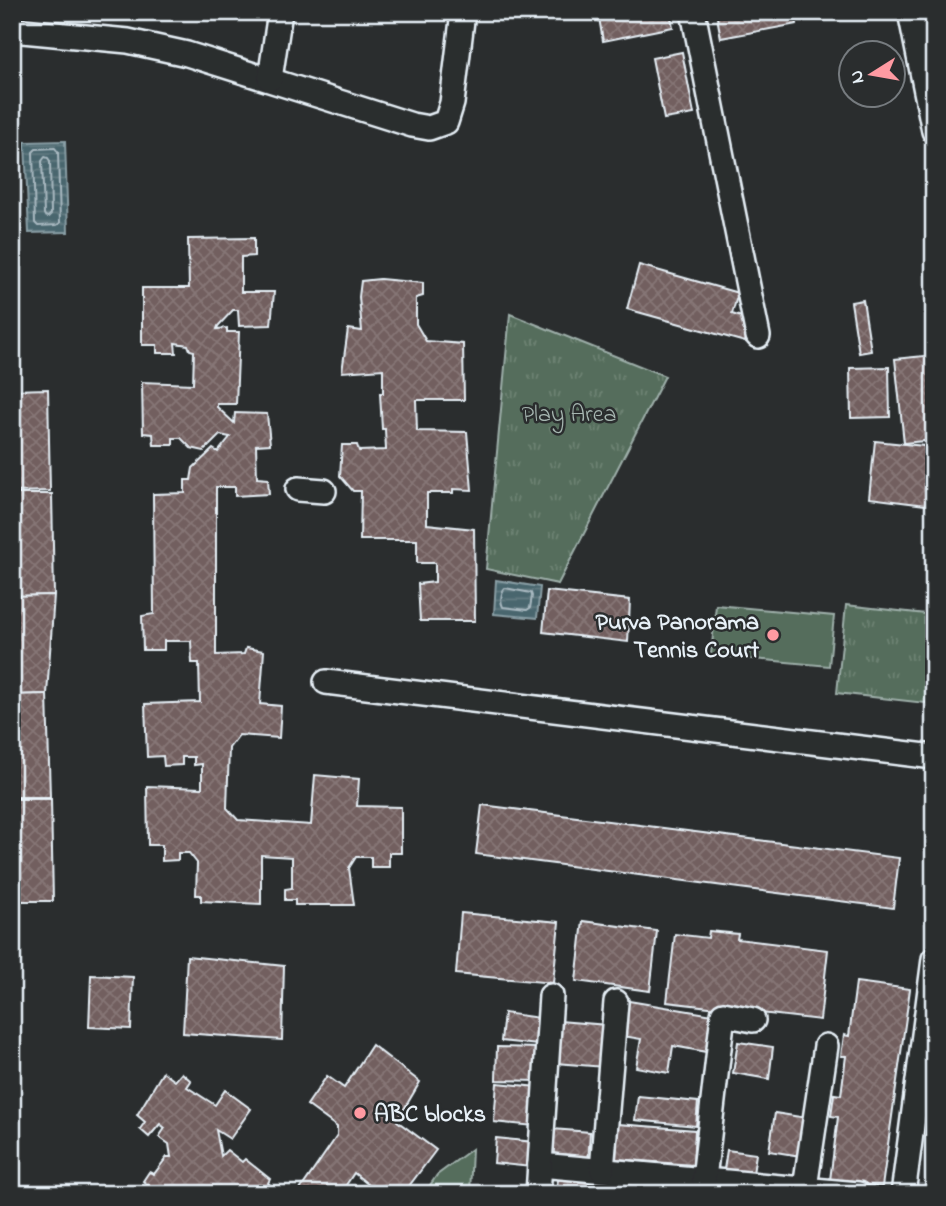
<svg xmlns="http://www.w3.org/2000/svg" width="946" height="1206" viewBox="0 0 946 1206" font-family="'Indie Flower',sans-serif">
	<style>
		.grass { fill: #556d5b; stroke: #9eafaa; stroke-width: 2 }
		.park { fill: url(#park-tufts); stroke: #9eafaa; stroke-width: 2 }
		.water { fill: url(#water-rules); stroke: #899ea5; stroke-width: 2 }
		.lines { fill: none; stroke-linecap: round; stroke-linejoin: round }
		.shore { stroke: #a9b9c1; stroke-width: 2 }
		.building { fill: url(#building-cross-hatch); stroke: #e8f1f8; stroke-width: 2 }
		.street-casing { stroke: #e8f1f8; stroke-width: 28 }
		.street { stroke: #2a2d2e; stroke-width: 23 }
		.poi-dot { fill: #ff9aa2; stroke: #2a2d2e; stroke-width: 2.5 }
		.labels { text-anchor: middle; stroke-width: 5; stroke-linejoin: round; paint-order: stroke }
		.park-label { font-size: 24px; fill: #a6b6b1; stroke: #2a2d2e }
		.poi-label { font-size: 24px; font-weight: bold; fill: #e8f1f8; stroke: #2a2d2e; text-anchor: end }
	</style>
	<defs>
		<pattern id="park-tufts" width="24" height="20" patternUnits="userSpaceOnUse" patternTransform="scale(1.75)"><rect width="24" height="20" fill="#556d5b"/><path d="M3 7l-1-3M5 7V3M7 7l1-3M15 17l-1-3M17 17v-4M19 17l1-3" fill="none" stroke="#6d8273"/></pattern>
		<pattern id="water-rules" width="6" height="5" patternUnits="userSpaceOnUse" patternTransform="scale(1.75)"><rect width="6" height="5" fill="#4a666e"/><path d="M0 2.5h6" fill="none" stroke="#647c83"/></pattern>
		<pattern id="building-cross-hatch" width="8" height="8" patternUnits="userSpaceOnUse" patternTransform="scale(1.75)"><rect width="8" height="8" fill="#725f5e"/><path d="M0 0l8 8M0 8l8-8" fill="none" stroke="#867676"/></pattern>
	</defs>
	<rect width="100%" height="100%" fill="#2a2d2e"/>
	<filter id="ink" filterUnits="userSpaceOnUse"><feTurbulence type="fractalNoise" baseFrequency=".0143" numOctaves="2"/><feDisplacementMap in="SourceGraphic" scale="14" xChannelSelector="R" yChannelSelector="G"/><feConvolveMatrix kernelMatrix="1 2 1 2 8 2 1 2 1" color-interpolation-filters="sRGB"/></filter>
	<g filter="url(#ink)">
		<g class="grass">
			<path d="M716 605 834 616 829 666 711 655Z"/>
			<path d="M472 1149 470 1194H424L437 1175Z"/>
		</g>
		<g class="park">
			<path d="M510 314 665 376 558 584 486 569Z"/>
			<path d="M846 605 934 615V704L837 693Z"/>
		</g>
		<g class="water">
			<path d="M65 141 68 232 29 233 25 142Z"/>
			<path d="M496 580 540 587 537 618 494 614Z"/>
		</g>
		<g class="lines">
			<g class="shore">
				<path d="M55 148 58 152 60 223 57 225 38 226 35 223 33 152 36 149Z"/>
				<path d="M45 157 48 158 50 161 51 214 48 217 45 216 44 214 42 161Z"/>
				<path d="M505 588 531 593 532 596 530 608 527 610 503 607C500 602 501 592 505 588Z"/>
			</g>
		</g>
		<g class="building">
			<path d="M140 12H173L172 20 140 17Z"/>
			<path d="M598 12H670L673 27 603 41Z"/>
			<path d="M716 12H795L797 24 721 38Z"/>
			<path d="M682 52 694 114 664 119 652 58Z"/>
			<path d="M254 238V256L241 257V292H274L271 325 239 326 238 310H233L218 326 217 329 227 328V332H239L236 404H217V407L234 423 235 413 267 414 270 444 256 445 257 478 268 479 269 494 235 496V487H216V655L244 654 246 648 264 651 260 704 281 706 279 738 239 735 229 748 227 808 238 820 311 825 315 775 359 779 357 806 401 807V853H389V867H371V857H356L349 868 354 905H295V900H285V889L292 888V857L261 855V904L201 901V895H196L197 863 189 853H178V860L162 861V845H148L147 786 202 788V764L194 765V757H182V765L164 766 163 756 147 757 145 704 200 702 199 663H192L191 641H164V650H143L142 616 154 614 153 494 185 493V480H191L193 468 213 449 218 452 230 437 220 435 204 451 191 448 181 438H173V445H154L153 434 143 433 142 382 193 384 194 351 190 350 188 345 175 343 176 353H157V345H142V288H189L188 239Z"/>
			<path d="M639 265 738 293 732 314 751 320 745 342 627 309Z"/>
			<path d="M380 279 423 283V296L416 298V324L426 341 463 344 464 400H416L417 431 467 432 472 490 453 489V493H427V524L474 529 475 621H420L418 584 435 582V563H417V540H360L361 491H353L340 476 342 445H357L359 451 386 450 385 429H382L380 393H383V369L342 372 348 329 362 331 359 297 361 281Z"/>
			<path d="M863 300 871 351 859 353 851 302Z"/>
			<path d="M934 355V440L904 443 895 359Z"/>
			<path d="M889 367 890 417 851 418 850 368Z"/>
			<path d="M48 389 50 491 12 492V390Z"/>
			<path d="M875 441 934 447V506L869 498Z"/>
			<path d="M12 494H52L54 595 12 596Z"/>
			<path d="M547 591 630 600 628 642 543 632Z"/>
			<path d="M54 595 47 694 12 695V596Z"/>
			<path d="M47 694 50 797H12V695Z"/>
			<path d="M12 799H51L53 901H12Z"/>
			<path d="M482 805 899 858 893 908 476 854Z"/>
			<path d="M461 913 559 922 553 983 456 974Z"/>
			<path d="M583 921 657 931 650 991 576 981Z"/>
			<path d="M709 931 738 934 737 939 828 950 820 1020 667 1002 675 934 708 938Z"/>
			<path d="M187 956 284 966 282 1040 183 1033Z"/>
			<path d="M91 975 133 977 131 1029 89 1027Z"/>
			<path d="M856 982 910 989 882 1187 830 1180 838 1117 831 1116 834 1094 841 1095 846 1056H841L844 1035 849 1036Z"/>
			<path d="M629 1001 719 1016 712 1053 673 1046 669 1073 636 1067 641 1039 623 1036Z"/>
			<path d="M504 1013 540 1018 538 1045 501 1041Z"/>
			<path d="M559 1021 607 1025 604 1067 556 1063Z"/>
			<path d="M738 1042 773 1047 769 1079 733 1073Z"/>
			<path d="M372 1045 420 1082 397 1121 436 1150 403 1194H380L354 1173 340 1194H301L300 1190 337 1136V1127L307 1105 327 1076 344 1088Z"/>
			<path d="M497 1047 538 1048 536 1081 496 1080Z"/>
			<path d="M163 1072 175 1081 182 1073 191 1081 187 1087 215 1105 225 1090 251 1109 230 1139 216 1130 221 1156 227 1150 242 1162 245 1159 270 1179 268 1183 279 1194H233L227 1189 223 1194H150L148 1192 151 1188 143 1181 149 1172 154 1174 167 1157H171L169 1144 159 1137 165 1128 160 1124 149 1137 140 1129 145 1122 137 1115Z"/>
			<path d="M497 1083 537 1087 534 1126 494 1122Z"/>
			<path d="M638 1096 698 1102 696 1126 635 1120Z"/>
			<path d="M775 1113 807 1118 801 1156 769 1151Z"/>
			<path d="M618 1124 695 1130 693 1165 616 1159Z"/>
			<path d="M552 1129 590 1132 588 1163 550 1160Z"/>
			<path d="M496 1138 534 1142 531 1167 494 1163Z"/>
			<path d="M727 1150 756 1154 752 1180 723 1176Z"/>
			<path d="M558 1179 644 1190 643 1194H556Z"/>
		</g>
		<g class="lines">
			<g class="street-casing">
				<g id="street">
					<path d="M693 12 758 336"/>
					<path d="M910 12 934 131"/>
					<path d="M12 30 128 41 187 54 412 125 429 128 446 122 452 103 463 12"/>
					<path d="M270 79 280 12"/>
					<path d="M298 489 324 491"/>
					<path d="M326 682 934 757"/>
					<path d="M540 1165 858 1194"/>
					<path d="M602 1170 616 1002"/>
					<path d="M704 1179 723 1014 753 1020"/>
					<path d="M538 1194 551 996"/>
					<path d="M804 1194 826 1046"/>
					<path d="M903 1194 934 959"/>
				</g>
			</g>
			<use href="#street" class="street"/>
		</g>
	</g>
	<g class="poi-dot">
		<circle cx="773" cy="635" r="7"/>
		<circle cx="360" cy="1113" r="7"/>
	</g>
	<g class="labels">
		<g class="park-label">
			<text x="569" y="421">Play Area</text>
		</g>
		<g class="poi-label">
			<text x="759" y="629">Purva Panorama<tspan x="759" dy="28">Tennis Court</tspan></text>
			<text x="374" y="1121" text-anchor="start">ABC blocks</text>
		</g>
	</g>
	<rect width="946" height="1206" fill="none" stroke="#2a2d2e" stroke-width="42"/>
	<rect x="21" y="21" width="904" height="1164" fill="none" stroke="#e8f1f8" stroke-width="2.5" filter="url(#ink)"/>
	<g transform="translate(872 74) rotate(259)"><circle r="33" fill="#2a2d2e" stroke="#767b7f" stroke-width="2"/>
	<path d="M0-5L12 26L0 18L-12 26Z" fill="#ff9aa2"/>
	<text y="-10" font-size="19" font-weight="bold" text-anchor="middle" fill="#e8f1f8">N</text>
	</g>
</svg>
